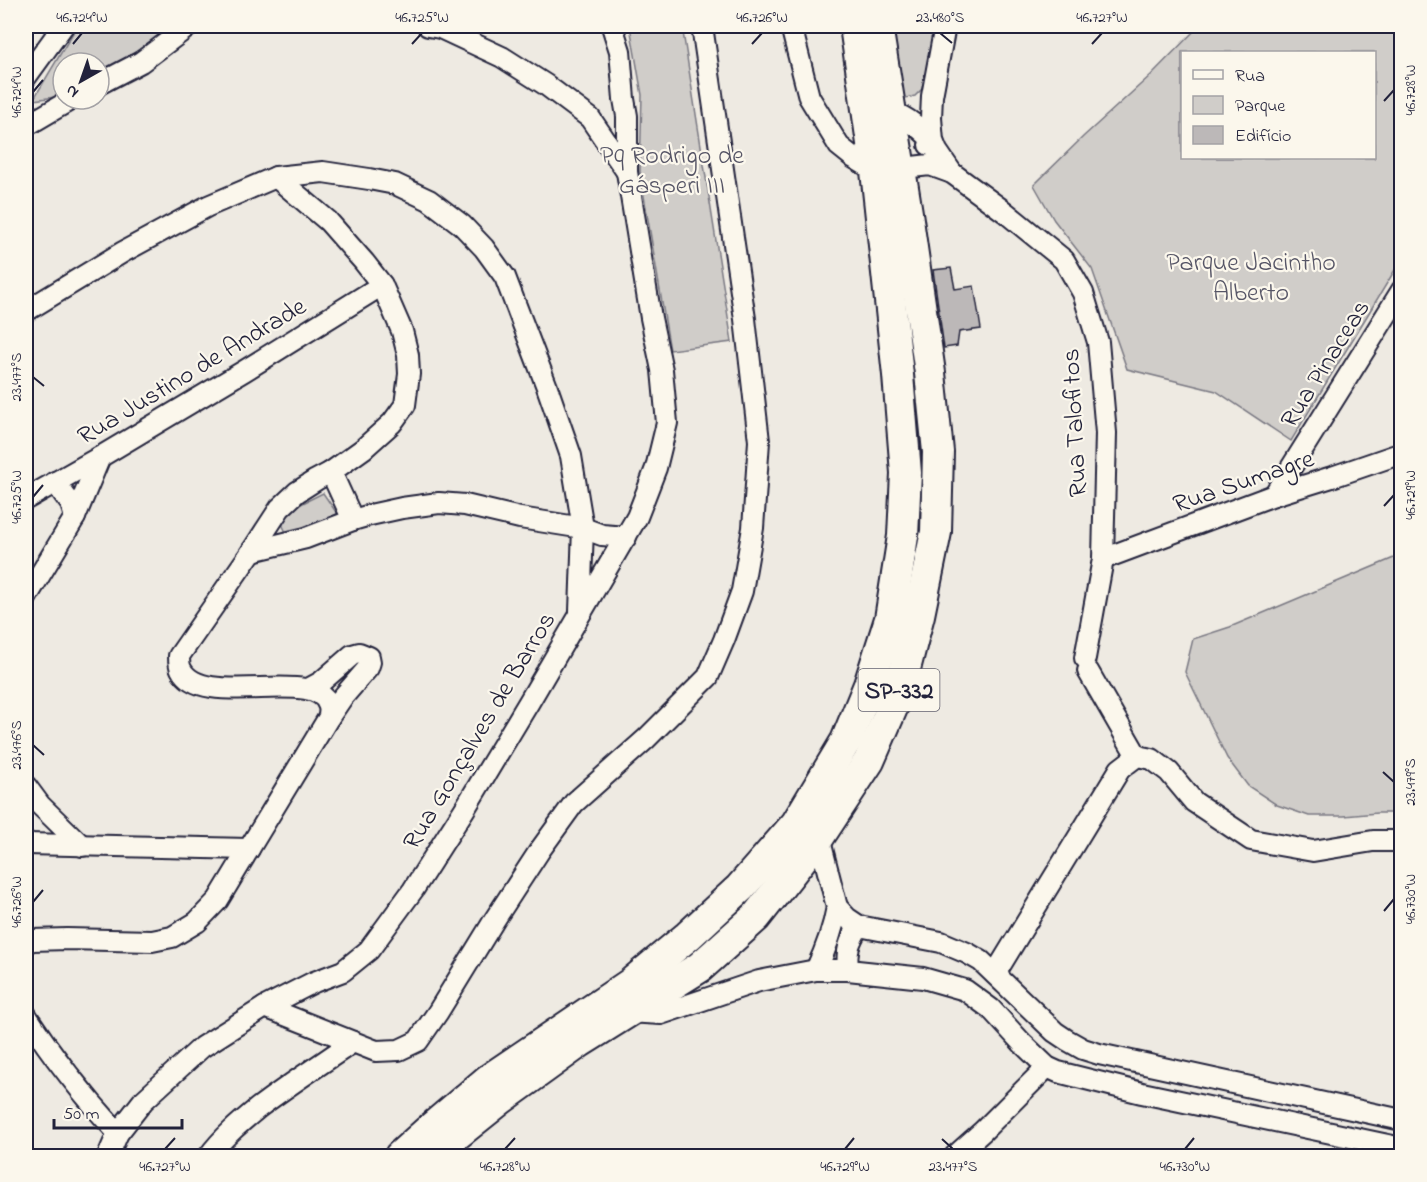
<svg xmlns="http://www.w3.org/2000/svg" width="1427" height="1182" viewBox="0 0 1427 1182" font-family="'Indie Flower',sans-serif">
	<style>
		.green { fill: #d0cdc9; stroke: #797882; stroke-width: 1.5; fill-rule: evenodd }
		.building { fill: #bcb8b8; stroke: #22223b; stroke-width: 1.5 }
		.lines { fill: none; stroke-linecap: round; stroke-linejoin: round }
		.minor-casing { stroke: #22223b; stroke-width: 24 }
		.primary-casing { stroke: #22223b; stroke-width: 34 }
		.minor { stroke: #fbf7ec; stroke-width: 20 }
		.primary { stroke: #fbf7ec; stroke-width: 30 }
		.ticks { fill: none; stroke: #22223b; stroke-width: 2 }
		.labels { text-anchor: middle; stroke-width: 4.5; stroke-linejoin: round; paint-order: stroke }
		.shield { fill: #fbf7ec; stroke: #636270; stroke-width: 1.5 }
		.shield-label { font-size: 24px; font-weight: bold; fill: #22223b }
		.park-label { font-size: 26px; fill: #565566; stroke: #fbf7ec }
		.street-label { font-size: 26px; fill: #22223b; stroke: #fbf7ec }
		.neatline { fill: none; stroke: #22223b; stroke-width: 2 }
		.ticks-label { font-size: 15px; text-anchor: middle; fill: #22223b }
	</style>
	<rect width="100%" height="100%" fill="#eeeae2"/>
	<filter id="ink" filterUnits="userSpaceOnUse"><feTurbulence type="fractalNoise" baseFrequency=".0167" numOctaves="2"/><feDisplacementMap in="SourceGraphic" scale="12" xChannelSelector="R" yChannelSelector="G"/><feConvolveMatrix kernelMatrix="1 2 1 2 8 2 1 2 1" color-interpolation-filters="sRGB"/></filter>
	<g filter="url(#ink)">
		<g class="green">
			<path d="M77 26H177L99 75V63H63V96L33 100Z"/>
			<path d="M630 26H682L732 342 670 350 640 172 642 95Z"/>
			<path d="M876 26H934L930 81 915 96 901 99Z"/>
			<path d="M1199 26H1401V260L1291 441 1216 391 1127 369 1092 269 1054 220 1034 185 1084 136 1151 75ZM1182 52H1374V158H1182Z"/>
			<path d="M323 493 340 518 289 539 283 526 281 514Z"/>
			<path d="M1401 555V813H1377L1344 816H1309L1277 805 1248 786 1227 758 1185 672 1193 639 1230 627Z"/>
		</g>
		<path class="building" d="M951 268 955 289 974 286 981 329 959 332 957 346 944 348 933 270Z"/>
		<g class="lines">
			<g class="minor-casing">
				<g id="minor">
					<path d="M428 26 440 28 502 57 546 85 590 118 627 172"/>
					<path d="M791 26 809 97 839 146 854 158 876 171 930 165 952 173 1005 212 1064 260 1083 293 1098 342 1106 433 1103 559 1085 658"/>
					<path d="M945 26 932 96 931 118 933 141 937 151 952 173"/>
					<path d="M26 77 63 26"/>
					<path d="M99 84 141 62 189 26"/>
					<path d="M891 111C909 119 919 127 933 141L929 145"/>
					<path d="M26 126 72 99"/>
					<path d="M26 311 123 252 208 206 276 177 323 172 369 179 395 184 429 200 462 225 484 248 505 277 547 387 571 456 583 528 580 611"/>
					<path d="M331 472 353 520"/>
					<path d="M55 482 71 504 75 517"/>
					<path d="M1274 495 1402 290"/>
					<path d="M26 499 100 457 244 371 382 285"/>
					<path d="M252 551 306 538 353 520 370 515 402 508 439 503 465 505 520 518 583 528 602 535 626 537"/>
					<path d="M1103 559 1274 495 1332 477 1402 453"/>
					<path d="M26 598 75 517 100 457"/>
					<path d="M1088 671 1137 756"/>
					<path d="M308 689 321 682 352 655 359 653 369 657 370 662 368 668 342 698 329 717"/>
					<path d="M26 786 40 805 82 846"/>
					<path d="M819 837 837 907 847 918 859 926 941 942 967 953 981 961 1055 1032 1067 1040 1083 1049 1099 1054 1402 1120"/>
					<path d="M26 844 249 849"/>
					<path d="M26 943 32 940 67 939 152 941 172 937 197 922 218 900 329 717C329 714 330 710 329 707 321 664 202 712 181 669 179 665 179 660 179 656L252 551 280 508 297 492 316 480 331 472 363 449 392 423 405 405 409 374 408 355 402 331 382 285 364 262 328 221 276 177"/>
					<path d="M816 970C826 949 833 930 837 907"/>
					<path d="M848 970C846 950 849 942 859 926"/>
					<path d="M995 974 1120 769 1137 756 1152 759 1169 772 1194 802 1251 840 1313 851 1373 841H1402"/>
					<path d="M265 1007 376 1051 399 1050 418 1041 438 1012 495 919 540 850 574 803 646 739 708 677 724 640 742 591 753 528 759 441 745 319 702 26"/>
					<path d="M628 1012 661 1014 759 981 816 970H848L923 978 965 990 991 1009 1023 1044 1047 1067 1058 1072 1142 1093 1402 1148"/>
					<path d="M26 1015C53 1057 84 1096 118 1133"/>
					<path d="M108 1156 118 1133 143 1101 202 1047 265 1007 314 982 343 971 369 950 413 890 464 810 529 702 637 517 656 468 667 423 662 370 651 318 627 172V116L624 99 620 51 612 26"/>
					<path d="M209 1156C222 1138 240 1123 258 1108 288 1085 321 1064 353 1042"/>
					<path d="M955 1156 983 1131 1047 1067"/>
				</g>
			</g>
			<g class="primary-casing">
				<g id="primary">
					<path d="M400 1156 429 1130 488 1080 630 984 688 936 740 888 796 824 846 741 869 685 890 619 903 536 906 473 898 375 876 171 855 26"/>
					<path d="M432 1156 441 1147 501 1099 580 1042 700 967 756 917 819 837 869 761 899 692 919 615 936 532 938 452 930 373 907 213 877 26"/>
				</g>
			</g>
			<use href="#minor" class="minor"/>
			<use href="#primary" class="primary"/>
		</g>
	</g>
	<path class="ticks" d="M940 33 952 43M73 44 82 33M412 44 422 33M752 44 762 33M1092 44 1102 33M33 92 43 80M1384 101 1394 90M33 377 44 386M33 497 43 485M1384 506 1394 495M33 745 44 755M1383 772 1394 782M33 902 43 890M1384 911 1394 899M942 1139 953 1149M165 1149 175 1138M505 1149 515 1138M845 1149 854 1138M1185 1149 1194 1138"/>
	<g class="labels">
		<rect class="shield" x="858.5" y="669" width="81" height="42" rx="4.5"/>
		<g class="shield-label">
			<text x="899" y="698">SP-332</text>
		</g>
		<g class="park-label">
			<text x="672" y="163">Pq Rodrigo de<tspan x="672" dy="30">Gásperi III</tspan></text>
			<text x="1251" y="270">Parque Jacintho<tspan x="1251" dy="30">Alberto</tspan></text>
		</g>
		<g class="street-label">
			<text transform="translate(1324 363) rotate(-58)" y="9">Rua Pinaceas</text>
			<text transform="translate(191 370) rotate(-31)" y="9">Rua Justino de Andrade</text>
			<text transform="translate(1073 423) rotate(-93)" y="9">Rua Talofitos</text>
			<text transform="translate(1243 480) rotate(-19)" y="9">Rua Sumagre</text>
			<text transform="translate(478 730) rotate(-59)" y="9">Rua Gonçalves de Barros</text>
		</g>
	</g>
	<rect width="1427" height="1182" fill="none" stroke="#fbf7ec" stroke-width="66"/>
	<rect x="1181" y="51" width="195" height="108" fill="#fbf7ec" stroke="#a4a2a5" stroke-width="1.5"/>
	<rect x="1193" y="70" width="30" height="9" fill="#fbf7ec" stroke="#a4a2a5" stroke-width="1.5"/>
	<text x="1235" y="81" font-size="18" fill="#22223b">Rua</text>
	<rect x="1193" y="96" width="30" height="18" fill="#d0cdc9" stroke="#a4a2a5" stroke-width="1.5"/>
	<text x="1235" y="111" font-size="18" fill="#22223b">Parque</text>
	<rect x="1193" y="126" width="30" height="18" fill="#bcb8b8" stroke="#a4a2a5" stroke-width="1.5"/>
	<text x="1235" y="141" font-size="18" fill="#22223b">Edifício</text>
	<g transform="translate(81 81) rotate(220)"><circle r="28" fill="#fbf7ec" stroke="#a4a2a5" stroke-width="1.5"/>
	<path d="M0-4.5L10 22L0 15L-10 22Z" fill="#22223b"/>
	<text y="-9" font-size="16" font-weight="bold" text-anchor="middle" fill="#22223b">N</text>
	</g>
	<path d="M54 1119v9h128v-9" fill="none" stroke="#22223b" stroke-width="3"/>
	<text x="63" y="1119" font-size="18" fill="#22223b" stroke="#fbf7ec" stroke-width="4.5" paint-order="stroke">50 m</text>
	<rect x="33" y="33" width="1361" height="1116" class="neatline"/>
	<g class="ticks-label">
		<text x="82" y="22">46.724°W</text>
		<text x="422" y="22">46.725°W</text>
		<text x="762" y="22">46.726°W</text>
		<text x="940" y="22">23.480°S</text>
		<text x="1102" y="22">46.727°W</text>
		<text transform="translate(1410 90) rotate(-90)" y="5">46.728°W</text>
		<text transform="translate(16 92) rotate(-90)" y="5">46.724°W</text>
		<text transform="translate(16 377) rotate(-90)" y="5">23.477°S</text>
		<text transform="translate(1410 495) rotate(-90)" y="5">46.729°W</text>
		<text transform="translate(16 497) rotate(-90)" y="5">46.725°W</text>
		<text transform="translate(16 745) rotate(-90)" y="5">23.476°S</text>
		<text transform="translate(1410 782) rotate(-90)" y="5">23.479°S</text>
		<text transform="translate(1410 899) rotate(-90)" y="5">46.730°W</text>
		<text transform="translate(16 902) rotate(-90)" y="5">46.726°W</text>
		<text x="165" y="1171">46.727°W</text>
		<text x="505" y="1171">46.728°W</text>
		<text x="845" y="1171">46.729°W</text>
		<text x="953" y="1171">23.477°S</text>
		<text x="1185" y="1171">46.730°W</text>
	</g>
</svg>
